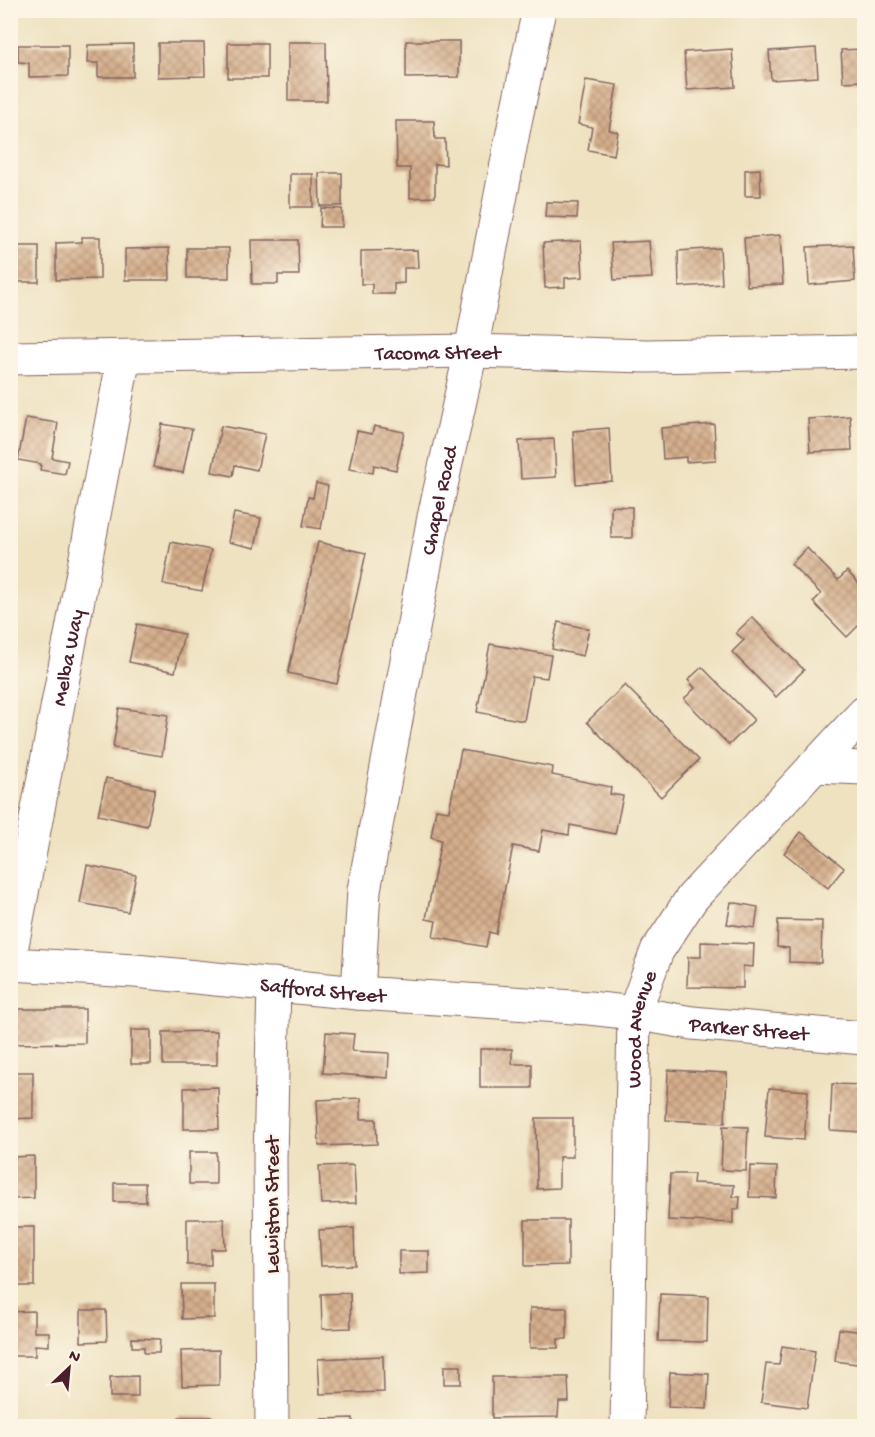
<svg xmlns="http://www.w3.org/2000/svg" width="875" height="1437" viewBox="0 0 875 1437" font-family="'Gochi Hand',sans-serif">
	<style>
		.building { fill: url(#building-cross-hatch) }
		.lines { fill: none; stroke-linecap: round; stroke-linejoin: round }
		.minor-casing { stroke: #846360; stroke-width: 35 }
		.major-casing { stroke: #846360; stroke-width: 35 }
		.minor { stroke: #fff; stroke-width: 33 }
		.major { stroke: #fff; stroke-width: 33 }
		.labels { text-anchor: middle; stroke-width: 4.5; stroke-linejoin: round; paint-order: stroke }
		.street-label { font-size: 21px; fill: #4a1f2b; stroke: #fcf5e5 }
	</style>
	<defs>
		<pattern id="building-cross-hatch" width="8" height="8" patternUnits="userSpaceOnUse" patternTransform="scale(1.5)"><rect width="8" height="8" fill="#d5af8c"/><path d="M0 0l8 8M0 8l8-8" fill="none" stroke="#af8e73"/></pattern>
	</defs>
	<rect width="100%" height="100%" fill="#fcf5e5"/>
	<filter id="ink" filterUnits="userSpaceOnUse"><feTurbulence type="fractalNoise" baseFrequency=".0167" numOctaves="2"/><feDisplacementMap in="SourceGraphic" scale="12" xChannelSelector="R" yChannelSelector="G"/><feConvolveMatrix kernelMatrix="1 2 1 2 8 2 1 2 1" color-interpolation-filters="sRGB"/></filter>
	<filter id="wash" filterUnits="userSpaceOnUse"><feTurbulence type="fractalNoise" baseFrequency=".008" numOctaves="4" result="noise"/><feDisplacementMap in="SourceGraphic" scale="24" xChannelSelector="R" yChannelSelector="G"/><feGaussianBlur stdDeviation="1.35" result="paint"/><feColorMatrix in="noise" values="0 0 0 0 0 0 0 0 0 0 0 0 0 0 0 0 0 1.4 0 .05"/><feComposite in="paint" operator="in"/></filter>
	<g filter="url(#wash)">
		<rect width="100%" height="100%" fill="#efe2c1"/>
		<g id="blocks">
			<g class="building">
				<path d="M406 41H459V77L406 78Z"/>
				<path d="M288 42H326L327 101H288Z"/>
				<path d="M158 43H204L205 76 158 77Z"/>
				<rect x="228" y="43" width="39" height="35"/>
				<path d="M133 44V77H98V63H87L88 45Z"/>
				<path d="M18 45H68V76L29 77V63L18 62Z"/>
				<path d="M816 48 818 77 771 80 769 51Z"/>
				<path d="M732 49 735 87 687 90 684 52Z"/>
				<path d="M864 49V81L843 82 841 50Z"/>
				<path d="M586 80 617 85 609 130 618 132 614 155 588 150 592 127 578 124Z"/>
				<path d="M396 121H434L435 139H445L446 165 435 164V197L410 198V168H397Z"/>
				<path d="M760 169 761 196H745V170Z"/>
				<path d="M319 173H342V206H320Z"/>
				<rect x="290" y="174" width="23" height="33"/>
				<path d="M546 202 578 203 577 218 545 217Z"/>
				<path d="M321 208 342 209V227H320Z"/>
				<path d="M780 235 783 284 747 286 744 238Z"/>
				<path d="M82 237H100V279L56 280V243L82 242Z"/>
				<path d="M251 240H298L299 275H278V284H252Z"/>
				<path d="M581 241 583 277 565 278V287L545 288 543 243Z"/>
				<path d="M649 241 652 278 614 280 611 243Z"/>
				<path d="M853 245 855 281 809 285 807 247Z"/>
				<path d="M11 246H39V282H10Z"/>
				<path d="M169 248 170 280H125V249Z"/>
				<rect x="187" y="248" width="42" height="30"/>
				<path d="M720 248 722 284 679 287 678 251Z"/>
				<path d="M417 250 418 268H404V283L394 284V294H372V284H361V251Z"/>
				<path d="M850 416 852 450 810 452 808 419Z"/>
				<path d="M26 418 58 423 52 458 68 461 65 474 40 470 41 464 18 460Z"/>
				<path d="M162 424 192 429 183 473 153 467Z"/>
				<path d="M714 424 716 460 686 462V457L663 459 661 428Z"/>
				<path d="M221 426 265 434 257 470 235 465 233 476 212 472Z"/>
				<path d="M374 426 404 432 396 470 374 465 373 473 349 469 357 431 372 434Z"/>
				<path d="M609 428 612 481 576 484 573 431Z"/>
				<path d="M554 439 556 477 521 479 519 441Z"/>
				<path d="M316 483 328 486 321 529 303 526 308 497 313 498Z"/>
				<path d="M611 506 632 507V538H611Z"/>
				<path d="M234 513 261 518 255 548 228 542Z"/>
				<path d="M171 542 211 550 202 591 163 584Z"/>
				<path d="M318 542 366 553 337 684 288 673Z"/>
				<path d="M807 548 838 580 847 571 864 589 858 595 864 602V620L847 637 813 602 821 594 791 564Z"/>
				<path d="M752 617 804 670 776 697 732 652 744 640 736 633Z"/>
				<path d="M558 622 589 629 583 656 552 649Z"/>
				<path d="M137 624 184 634 175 672 129 662Z"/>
				<path d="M490 644 551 655 547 678 532 676 524 721 477 712Z"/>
				<path d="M702 667 754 720 729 745 684 699 695 688 688 680Z"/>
				<path d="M625 685 699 760 661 797 587 722Z"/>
				<path d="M119 708 168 715 162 756 113 748Z"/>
				<path d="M461 750 553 767 552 775 611 787 610 794 623 796 615 834 570 825 569 835 543 830 539 851 513 846 496 934 489 932 486 947 433 937 436 921 426 919 441 840 431 837 436 809 449 811Z"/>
				<path d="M106 778 155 789 147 826 98 815Z"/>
				<path d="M801 832 844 868 828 888 784 853Z"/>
				<path d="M87 865 136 875 128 912 80 903Z"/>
				<path d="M731 902 758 907 755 928 727 924Z"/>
				<path d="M778 920 822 921 821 963 789 962V948L777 947Z"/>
				<path d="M701 942 754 944 753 967 743 966V988L687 987 688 957H701Z"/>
				<path d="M10 1009H85V1043L10 1044Z"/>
				<rect x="131" y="1030" width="20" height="34"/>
				<path d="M217 1031V1065H163V1032Z"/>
				<path d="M326 1032 354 1034 352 1051 389 1053 388 1078 323 1073Z"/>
				<path d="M480 1049H512V1064H532V1088H480Z"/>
				<path d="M668 1070 727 1073 725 1123 666 1120Z"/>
				<path d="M10 1072H33V1118L10 1119Z"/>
				<path d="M832 1084 864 1085 862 1132 830 1130Z"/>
				<path d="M218 1087 219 1129H184V1088Z"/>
				<path d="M769 1088 808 1091 804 1140 765 1137Z"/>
				<path d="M361 1098V1119H376L377 1144 319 1146 317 1100Z"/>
				<path d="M536 1118H573V1157H559V1188L537 1189Z"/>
				<path d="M723 1126 748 1127 746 1171 721 1170Z"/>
				<rect x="189" y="1152" width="27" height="32"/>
				<path d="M34 1156V1198L10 1199V1157Z"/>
				<path d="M354 1165 356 1203 321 1204 319 1166Z"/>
				<path d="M750 1166 777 1167 776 1198 749 1197Z"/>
				<path d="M670 1174H694L693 1183 734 1185 733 1197H740L739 1209H733V1223L668 1220Z"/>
				<path d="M114 1183H145L146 1202H114Z"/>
				<path d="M187 1219H224L225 1249H211V1265H187Z"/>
				<path d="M525 1220H568V1265L525 1266Z"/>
				<path d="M10 1227H34V1286H18V1271H10Z"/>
				<path d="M354 1228 355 1265 321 1266 319 1230Z"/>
				<path d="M399 1251H429V1273L399 1274Z"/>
				<path d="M181 1284H214V1318L182 1319Z"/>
				<path d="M350 1293 351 1328 322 1329 321 1294Z"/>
				<path d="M660 1294 708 1296 707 1342 658 1341Z"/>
				<path d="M530 1308H567V1339H558V1348H530Z"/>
				<path d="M81 1310H106L107 1341 81 1342Z"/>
				<path d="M34 1311V1332H49V1346L35 1345V1356H10V1312Z"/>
				<path d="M839 1329 864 1332V1365L835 1361Z"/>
				<path d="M132 1338 160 1339 159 1353H144V1347H132Z"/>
				<path d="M782 1346 815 1351 807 1408 761 1402 766 1364 779 1365Z"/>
				<path d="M219 1350V1385L182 1386 181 1351Z"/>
				<path d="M383 1356 384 1392 320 1394 318 1359Z"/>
				<rect x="444" y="1366" width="17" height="18"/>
				<path d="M670 1372 709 1374 707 1409 668 1407Z"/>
				<path d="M138 1376V1397H110V1377Z"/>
				<path d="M492 1377H568L569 1402H559L558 1417 492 1418Z"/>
				<path d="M179 1417H215L216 1426H180Z"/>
				<path d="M353 1418V1426H320V1419Z"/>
			</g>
		</g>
	</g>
	<g filter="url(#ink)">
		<use href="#blocks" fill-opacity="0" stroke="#846360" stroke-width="1.5"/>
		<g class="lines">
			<g class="minor-casing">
				<g id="minor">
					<path id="s1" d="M10 358 471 351 647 356 864 352"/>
					<path d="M814 766 864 768"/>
					<path id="s2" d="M10 956 124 357"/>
					<path id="s3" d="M10 964 135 971 358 993 589 1008 634 1013 692 1023 864 1038"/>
					<path id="s4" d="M358 993 364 890 434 517 471 351 515 122 539 10"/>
					<path d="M272 1426 270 1160 274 984"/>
				</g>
			</g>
			<g class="major-casing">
				<g id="major">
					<path id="s5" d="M627 1426 634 1013 657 951 692 898 864 713"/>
				</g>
			</g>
			<use href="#minor" class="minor"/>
			<use href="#major" class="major"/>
		</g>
	</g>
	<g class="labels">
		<g class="street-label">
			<text dy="7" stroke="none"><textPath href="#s1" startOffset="428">Tacoma Street</textPath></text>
			<text dy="7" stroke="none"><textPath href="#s4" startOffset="500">Chapel Road</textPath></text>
			<text dy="7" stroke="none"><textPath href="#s2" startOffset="304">Melba Way</textPath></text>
			<text dy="7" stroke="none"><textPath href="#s3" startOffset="314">Safford Street</textPath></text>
			<text dy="7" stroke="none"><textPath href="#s3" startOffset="742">Parker Street</textPath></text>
			<text dy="7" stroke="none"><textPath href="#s5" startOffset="398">Wood Avenue</textPath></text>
			<text transform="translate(271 1205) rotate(-90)" y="7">Lewiston Street</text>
		</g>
	</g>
	<rect width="875" height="1437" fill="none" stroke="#fcf5e5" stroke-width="36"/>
	<g transform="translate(69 1368) rotate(26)" stroke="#fcf5e5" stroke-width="4.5" paint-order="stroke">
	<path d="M0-4.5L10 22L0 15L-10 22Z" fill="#4a1f2b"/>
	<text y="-9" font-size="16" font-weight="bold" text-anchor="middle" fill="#4a1f2b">N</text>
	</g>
</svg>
